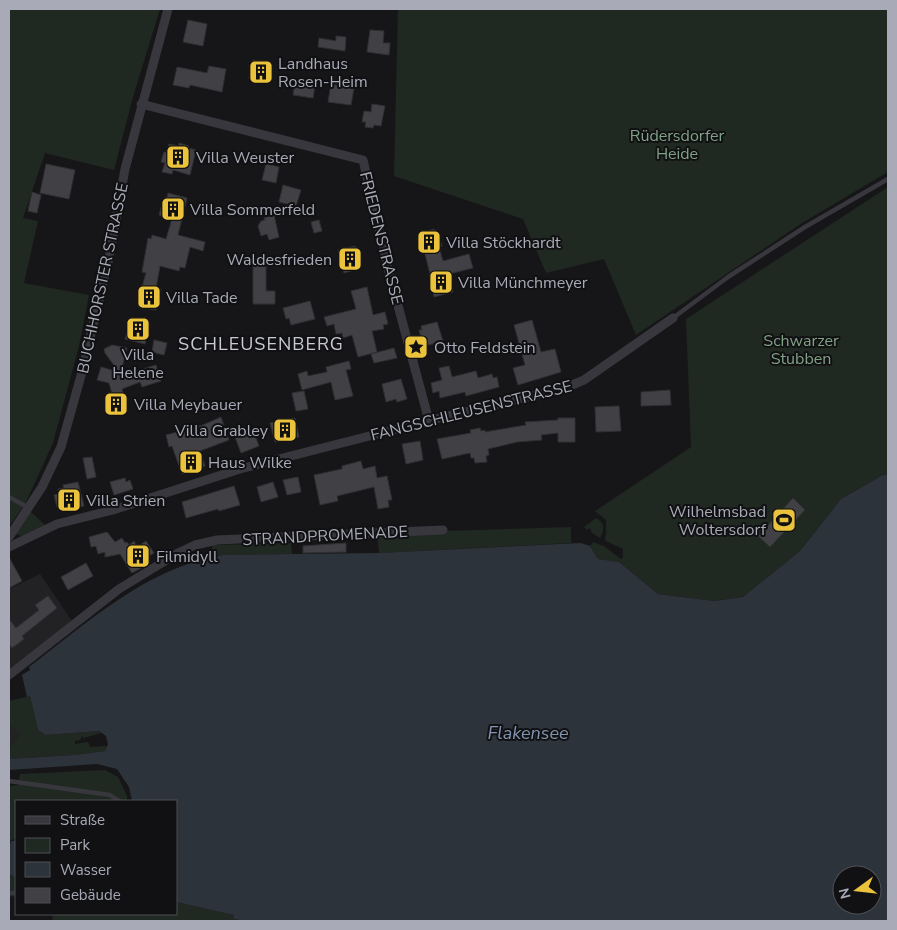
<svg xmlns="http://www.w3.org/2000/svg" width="897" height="930" viewBox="0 0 897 930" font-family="'Nunito Sans',sans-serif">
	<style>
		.built { fill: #222225 }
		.green { fill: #202822 }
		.water { fill: #2d333b; fill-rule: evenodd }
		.building { fill: #404045; stroke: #303034 }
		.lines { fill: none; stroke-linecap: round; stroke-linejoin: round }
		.lane { stroke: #37373d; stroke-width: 4.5 }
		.street { stroke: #37373d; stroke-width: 9 }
		.labels { text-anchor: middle; stroke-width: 4; stroke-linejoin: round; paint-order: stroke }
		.poi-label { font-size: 16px; fill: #a8abb7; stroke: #111113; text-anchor: start }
		.park-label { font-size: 16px; fill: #80a286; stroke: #111113 }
		.street-label { font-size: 16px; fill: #a8abb7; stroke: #111113 }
		.neighbourhood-label { font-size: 18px; letter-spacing: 1px; fill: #c9cbd3; stroke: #111113 }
		.water-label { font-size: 18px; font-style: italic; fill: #8195b1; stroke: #111113 }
	</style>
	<rect width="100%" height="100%" fill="#161618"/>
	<g class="built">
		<path d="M40 574 72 621 9 669V589Z"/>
		<path d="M9 725 20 734 9 748Z"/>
	</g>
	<g class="green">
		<path d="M9 9H160L133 97 114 170 45 153 23 218 38 221 24 283 89 295 79 346 53 443 25 504 9 526Z"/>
		<path d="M398 9H888V172L802 223 636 335 604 259 546 273 523 219 394 176Z"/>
		<path d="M888 187V474L881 476 841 499 800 551 743 597 714 601 658 594 619 562 598 559 590 546 593 542 604 546 621 559 623 558V549L606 541 605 539 606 534V520L595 511 691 447 686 319Z"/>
		<path d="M30 511 46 526 22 536 15 534Z"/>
		<path d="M596 518C605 522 605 530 600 538L592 533 590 528 587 530 584 527Z"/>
		<path d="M571 527V543L379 553 377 533Z"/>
		<path d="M291 543 292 554 223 555 213 556 212 545Z"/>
		<path d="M30 696 38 730 44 735 99 731 101 733 84 738 82 736 80 740 75 741V744L88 742 90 747 107 746 105 751 75 755 9 759V748L20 734 9 725V701Z"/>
		<path d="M105 770 118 777 127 796V801H16V838L9 841V786L18 785 20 774Z"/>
		<path d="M9 874 16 878V897L9 896Z"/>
		<path d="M176 902 235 915 234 919 246 921H52L53 914H176Z"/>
	</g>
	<g class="water">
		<path d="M888 474V921H246L234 919V915L176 902V801H132L129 787 117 769 97 764 9 770V759L75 755 105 751 108 744 106 736 99 731 45 735 38 730 30 696 27 697 22 675 30 670 29 667C88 622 148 567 223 555L379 553 581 543 590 546 598 559 619 562 658 594 714 601 743 597 800 551 841 499 881 476ZM842 875H872V905H842Z"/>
		<path d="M11 841H16V878L9 874V848Z"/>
	</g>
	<g class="building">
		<path d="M188 20 207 24 203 46 183 42Z"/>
		<path d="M370 30 384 31 383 43H390L389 55 367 52Z"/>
		<path d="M336 36 346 37 345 51 318 47 319 38 336 41Z"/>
		<path d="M253 60 272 65 268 83 249 78Z"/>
		<path d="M209 66 226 69 222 92 190 85 189 88 173 85 177 67 207 73Z"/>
		<path d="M295 83 315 86 313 98 293 95Z"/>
		<path d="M331 84 354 88 351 105 328 102Z"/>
		<path d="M372 104 385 106 381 126 374 125 373 128 365 127 366 122H362L364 111 371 112Z"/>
		<path d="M179 143 189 146 188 148 196 150 190 175 173 170 172 174 162 172 165 163 161 162 164 152 167 153 169 144 179 146Z"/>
		<path d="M46 164 75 170 69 199 40 193Z"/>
		<path d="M266 164 279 167 276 183 262 180Z"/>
		<path d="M283 185 301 190 296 206 279 202Z"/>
		<path d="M32 192 41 195 37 213 28 211Z"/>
		<path d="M168 193 187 198 178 235 205 242 203 251 190 247 185 268 180 267 179 271 160 266 156 288 161 289 156 310 138 307 140 290 141 291 146 273 142 272 148 238 151 239 152 235 166 239 172 219 159 215 163 201 166 202Z"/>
		<path d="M274 215 279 237 269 240 267 234 261 236 258 226 261 221 265 220 264 218Z"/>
		<path d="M319 220 322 231 314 233 311 222Z"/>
		<path d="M434 229 436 236 439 235 442 246 439 247 443 261 469 254 473 268 449 274 453 292 434 297 429 274H430L424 250 421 251 417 238 422 236 421 233Z"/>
		<path d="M355 246 361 268 344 273 338 250Z"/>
		<path d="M253 261H266V291H275V304H253Z"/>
		<path d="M367 287 373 315 385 312 388 324 383 325 384 329 372 331 377 352 358 357 352 335 343 338 342 333 336 334 334 324 327 326 324 317 356 309 351 291Z"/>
		<path d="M310 301 315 319 291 325 289 318 286 319 283 308Z"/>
		<path d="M134 320 150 324 145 344 125 339 129 324 133 325Z"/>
		<path d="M532 320 541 352 555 349 561 372 518 385 513 368 525 365 514 325Z"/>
		<path d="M437 322 443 341 425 346 424 341H422L419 330H422L421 326Z"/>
		<path d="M154 340 167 343 164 355 152 352Z"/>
		<path d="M112 345 127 348 120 376 156 365 161 381 142 387 140 382 122 389 128 411 117 414 116 409 108 411 105 399 113 397 109 383 97 380 101 367 119 372 105 353 104 349Z"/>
		<path d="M394 348 397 358 374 363 371 354Z"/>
		<path d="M349 361 351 369 346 370 353 396 335 400 331 382 302 390 298 374 307 371 308 376 327 372 326 367Z"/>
		<path d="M449 366 452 377 476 371 478 378 492 374 493 378 497 377 499 387 466 396 465 392 440 398 439 391 433 393 431 383 442 380 439 368Z"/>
		<path d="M401 379 407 399 397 402 396 399 386 402 382 384Z"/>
		<path d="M670 390 671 405 641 406V392Z"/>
		<path d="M304 391 308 409 296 411 292 393Z"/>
		<path d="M619 406 621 431 596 432 595 407Z"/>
		<path d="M221 417 229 440 200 451 205 466 182 474 172 446 169 447 166 435 203 425Z"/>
		<path d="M295 418 299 437 275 442 270 423Z"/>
		<path d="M558 418H575V442H558V433L541 435 542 440 517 442 488 449 489 455 486 456 487 462 475 463 474 458H471L470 453 442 459 437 439 471 433 470 430 480 428 481 431 485 430V432L526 425 525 422 558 420Z"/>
		<path d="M253 430 259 446 241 453 235 437Z"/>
		<path d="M420 441 423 460 406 464 402 444Z"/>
		<path d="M92 457 96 477 87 479 83 458Z"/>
		<path d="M361 461 363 469 375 466 377 478 387 476 392 500H388L389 507 378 509 374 487 337 496 338 501 320 505 314 475 342 469V466Z"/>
		<path d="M298 477 301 492 287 495 283 480Z"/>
		<path d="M125 478 126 482 130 480 133 489 114 495 110 482Z"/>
		<path d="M78 482 84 506 62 510 61 506 57 507 54 495 59 494 58 489 64 488 63 485Z"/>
		<path d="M273 482 278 497 261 502 257 487Z"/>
		<path d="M234 486 240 505 219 511 218 509 186 518 182 502Z"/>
		<path d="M793 498 805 510 770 547 758 536Z"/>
		<path d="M107 532 115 542 122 538 125 543 127 542 129 545 134 541 137 547 146 541 154 553 145 558 149 564 132 573 120 554 105 557V552L98 554 96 546 91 547 89 537Z"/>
		<path d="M346 543V552L303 553V546Z"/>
		<path d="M9 557 22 581 9 588Z"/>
		<path d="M86 563 93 576 68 590 61 577Z"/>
		<path d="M48 596 57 608 22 636 24 639 12 648 9 643V619L16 628 39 610 35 605Z"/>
	</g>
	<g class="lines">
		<g class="lane">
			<path d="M673 318 728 277 805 227 888 179"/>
			<path d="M9 497 29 508"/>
			<path d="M9 781 110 795 119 801"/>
			<path d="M9 893H16"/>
		</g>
		<g class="street">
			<path d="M141 104 363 160 389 272 429 421"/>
			<path d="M9 537 42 487 61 447 82 372 109 258 125 169 168 9"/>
			<path d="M9 547 57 524 113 510 240 469 444 417 565 388 584 380 673 318"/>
			<path d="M9 675 119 589 178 553 195 545 217 540 443 530"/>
		</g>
	</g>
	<defs>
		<g id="building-square" transform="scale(1.25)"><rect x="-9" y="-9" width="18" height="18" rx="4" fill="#ebc23b" stroke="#111113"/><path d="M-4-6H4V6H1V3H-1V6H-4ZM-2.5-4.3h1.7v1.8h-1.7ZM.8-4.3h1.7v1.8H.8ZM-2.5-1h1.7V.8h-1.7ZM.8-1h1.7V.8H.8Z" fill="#111"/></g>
		<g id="sight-square" transform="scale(1.25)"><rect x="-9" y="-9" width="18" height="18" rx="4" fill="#ebc23b" stroke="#111113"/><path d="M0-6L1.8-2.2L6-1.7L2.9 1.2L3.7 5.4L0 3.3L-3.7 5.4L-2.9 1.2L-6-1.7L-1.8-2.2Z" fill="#111"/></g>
		<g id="stadium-square" transform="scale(1.25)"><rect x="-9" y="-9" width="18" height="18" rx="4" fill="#ebc23b" stroke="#111113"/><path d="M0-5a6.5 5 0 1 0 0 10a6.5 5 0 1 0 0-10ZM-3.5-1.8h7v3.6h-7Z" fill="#111"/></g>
	</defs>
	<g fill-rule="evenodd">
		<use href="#building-square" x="261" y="72"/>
		<use href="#building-square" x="178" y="157"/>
		<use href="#building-square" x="173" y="209"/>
		<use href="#building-square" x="429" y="242"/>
		<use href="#building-square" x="350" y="259"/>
		<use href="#building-square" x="441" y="282"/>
		<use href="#building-square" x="149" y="297"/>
		<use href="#building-square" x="138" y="329"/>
		<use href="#sight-square" x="416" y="347"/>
		<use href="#building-square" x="116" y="404"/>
		<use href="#building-square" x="285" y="430"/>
		<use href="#building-square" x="191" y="462"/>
		<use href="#building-square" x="69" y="500"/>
		<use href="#stadium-square" x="784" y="520"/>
		<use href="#building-square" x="138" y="556"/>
	</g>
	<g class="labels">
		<g class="poi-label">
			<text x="278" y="69">Landhaus<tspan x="278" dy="18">Rosen-Heim</tspan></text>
			<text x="196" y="163">Villa Weuster</text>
			<text x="190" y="215">Villa Sommerfeld</text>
			<text x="446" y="248">Villa Stöckhardt</text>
			<text x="332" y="265" text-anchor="end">Waldesfrieden</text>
			<text x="458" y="288">Villa Münchmeyer</text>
			<text x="166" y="303">Villa Tade</text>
			<text x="434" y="353">Otto Feldstein</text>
			<text x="138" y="360" text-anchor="middle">Villa<tspan x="138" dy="18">Helene</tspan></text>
			<text x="134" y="410">Villa Meybauer</text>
			<text x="268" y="436" text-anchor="end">Villa Grabley</text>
			<text x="208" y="468">Haus Wilke</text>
			<text x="86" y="506">Villa Strien</text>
			<text x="766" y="517" text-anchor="end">Wilhelmsbad<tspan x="766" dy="18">Woltersdorf</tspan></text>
			<text x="156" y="562">Filmidyll</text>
		</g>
		<g class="park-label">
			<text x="677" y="141">Rüdersdorfer<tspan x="677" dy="18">Heide</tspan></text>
			<text x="801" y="346">Schwarzer<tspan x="801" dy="18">Stubben</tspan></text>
		</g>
		<g class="street-label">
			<text transform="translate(382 238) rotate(76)" y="6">FRIEDENSTRASSE</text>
			<text transform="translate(102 278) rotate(-78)" y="6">BUCHHORSTER STRASSE</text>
			<text transform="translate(471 410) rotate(-14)" y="6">FANGSCHLEUSENSTRASSE</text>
			<text transform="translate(325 535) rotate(-3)" y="6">STRANDPROMENADE</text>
		</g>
		<g class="neighbourhood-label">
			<text x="261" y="350">SCHLEUSENBERG</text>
		</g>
		<g class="water-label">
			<text x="528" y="739">Flakensee</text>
		</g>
	</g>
	<rect width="897" height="930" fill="none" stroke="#a8abb7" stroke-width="20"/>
	<rect x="15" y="800" width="162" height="115" fill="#111113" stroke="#4d4f55"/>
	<rect x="25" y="816" width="25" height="8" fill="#37373d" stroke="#4d4f55"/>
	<text x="60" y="825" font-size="15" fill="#a8abb7">Straße</text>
	<rect x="25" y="838" width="25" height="15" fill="#202822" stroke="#4d4f55"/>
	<text x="60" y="850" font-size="15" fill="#a8abb7">Park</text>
	<rect x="25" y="862" width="25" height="15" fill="#2d333b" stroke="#4d4f55"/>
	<text x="60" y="875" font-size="15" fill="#a8abb7">Wasser</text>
	<rect x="25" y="888" width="25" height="15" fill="#404045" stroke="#4d4f55"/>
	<text x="60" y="900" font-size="15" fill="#a8abb7">Gebäude</text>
	<g transform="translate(857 890) rotate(255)"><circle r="24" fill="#111113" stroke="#4d4f55"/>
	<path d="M0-4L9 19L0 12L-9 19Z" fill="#ebc23b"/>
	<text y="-8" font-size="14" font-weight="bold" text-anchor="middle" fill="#a8abb7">N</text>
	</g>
</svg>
